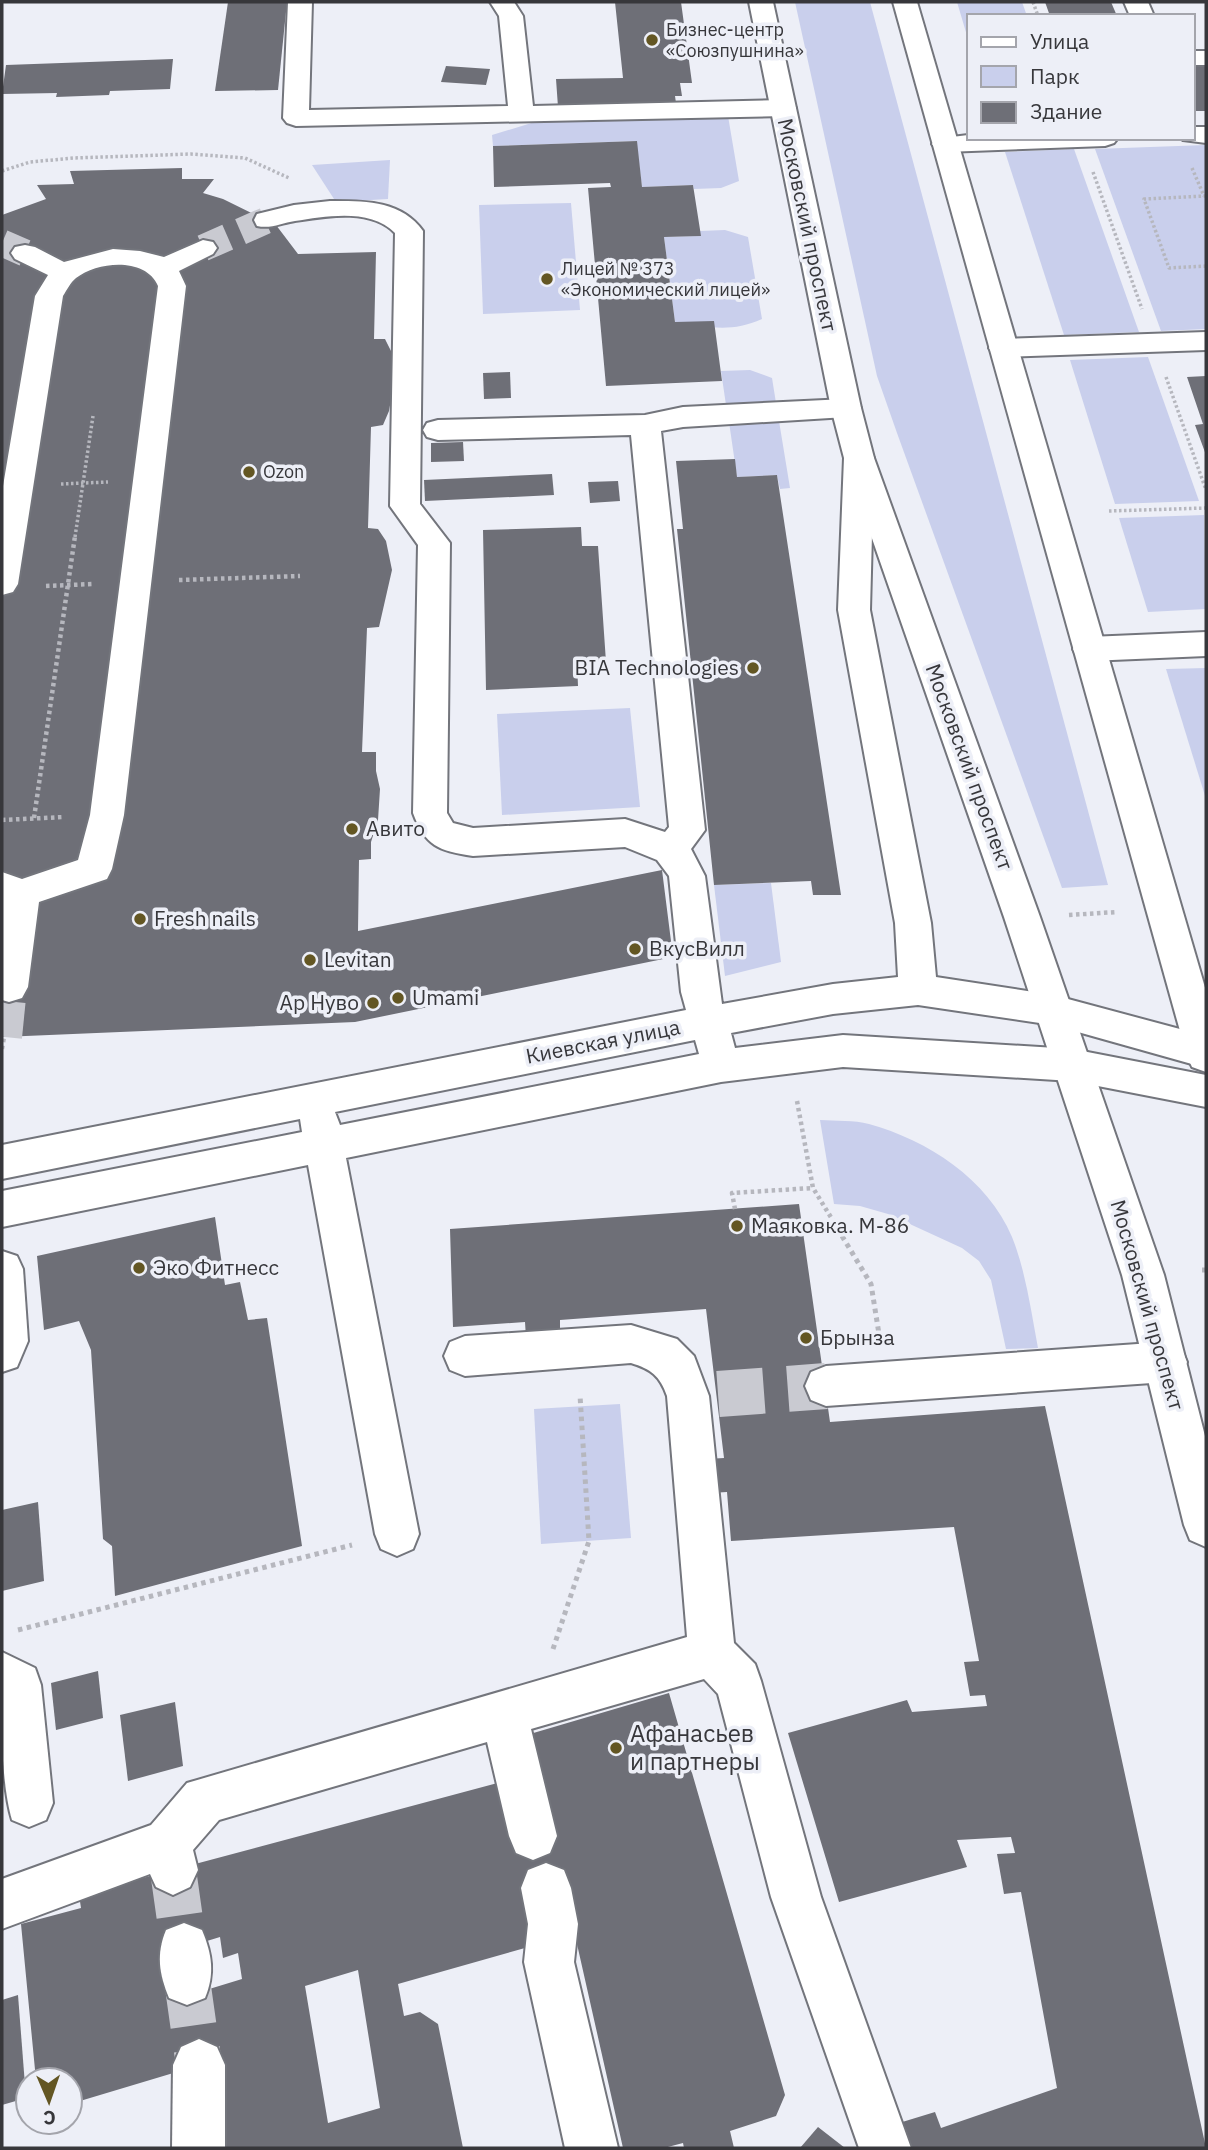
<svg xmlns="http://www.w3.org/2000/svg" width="1208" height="2150" viewBox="0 0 1208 2150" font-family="'IBM Plex Sans',sans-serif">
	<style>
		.green { fill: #c9cfec }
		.building { fill: #6e6f77; fill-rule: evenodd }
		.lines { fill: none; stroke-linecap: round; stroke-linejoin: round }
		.minor-tunnel-far2 { stroke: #c9cad1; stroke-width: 27; stroke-dasharray: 27 14; stroke-linecap: butt }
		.minor-tunnel-far1 { stroke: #c9cad1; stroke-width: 36; stroke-dasharray: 36 18; stroke-linecap: butt }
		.minor-tunnel { stroke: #c9cad1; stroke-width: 46; stroke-dasharray: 46 24; stroke-linecap: butt }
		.minor-casing { stroke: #73757c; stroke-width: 4 }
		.major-casing { stroke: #73757c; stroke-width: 4 }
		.path-far2 { stroke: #b6b7be; stroke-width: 3.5; stroke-dasharray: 2.5 2.5; stroke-linecap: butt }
		.path-far1 { stroke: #b6b7be; stroke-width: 4.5; stroke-dasharray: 3.5 3.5; stroke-linecap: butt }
		.path { stroke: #b6b7be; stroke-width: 5; stroke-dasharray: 4.5 4.5; stroke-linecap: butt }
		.minor { fill: #fff; fill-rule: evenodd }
		.major { fill: #fff; fill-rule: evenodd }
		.poi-dot { fill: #635623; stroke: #edeff7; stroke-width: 2.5 }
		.labels { text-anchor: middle; stroke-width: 7; stroke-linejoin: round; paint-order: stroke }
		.far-poi-label { font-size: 18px; fill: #37373b; stroke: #edeff7; text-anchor: start }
		.street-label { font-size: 21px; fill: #37373b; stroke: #edeff7 }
		.poi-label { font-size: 21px; fill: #37373b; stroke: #edeff7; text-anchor: start }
		.near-poi-label { font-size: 24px; fill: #37373b; stroke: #edeff7; text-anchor: start }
	</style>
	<rect width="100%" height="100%" fill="#edeff7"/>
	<g class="green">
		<path d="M795 2H870L1108 885 1062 888 897 433 877 376Z"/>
		<path d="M957 2H1022L1027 16H968V39Z"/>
		<path d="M728 116 739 181 721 188 694 189 693 185 642 187 636 141 493 146 492 135 538 121Z"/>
		<path d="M1206 145V329L1161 331 1095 149Z"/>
		<path d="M1074 149 1139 332 1064 335 1005 152Z"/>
		<path d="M390 160 388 199 336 202 312 165Z"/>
		<path d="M571 203 580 310 483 314 479 205Z"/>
		<path d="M725 230 748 237 762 319C731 333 708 327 675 322L664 237 700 236V231Z"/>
		<path d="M1148 357 1199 501 1115 504 1070 360Z"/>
		<path d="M750 370 772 378 776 403 726 405 721 371Z"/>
		<path d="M779 421 790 488 780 489 777 475 737 477 729 422Z"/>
		<path d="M1204 515 1206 609 1148 612 1119 518Z"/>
		<path d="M1206 668V799L1166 669Z"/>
		<path d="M630 708 640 807 502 815 497 714Z"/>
		<path d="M771 883 781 962 725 976 714 885Z"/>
		<path d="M820 1120C836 1121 854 1120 869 1124 927 1140 988 1179 1012 1237 1026 1272 1031 1311 1038 1348L1006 1349 991 1280 979 1261 962 1248 888 1214 860 1206 834 1204Z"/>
		<path d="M620 1404 631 1538 541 1544 534 1409Z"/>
	</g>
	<g class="building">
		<path d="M228 2H287L278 90 215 91Z"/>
		<path d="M615 2H681L692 83H680L682 96H675L676 103 558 107 556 79 623 78Z"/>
		<path d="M1045 2H1111L1117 16H1050Z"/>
		<path d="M173 59 170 89 110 91 109 95 56 97 57 93 2 94 6 65Z"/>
		<path d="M446 66 490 69 486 85 441 82Z"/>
		<path d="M1206 66V111H1192V67Z"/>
		<path d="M637 141 642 187 693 185 701 236 664 237 675 322 714 321 722 381 606 386 588 188 611 187 610 183 494 187 493 146Z"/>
		<path d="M182 168V179H214L203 193 223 199 276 225 298 254 376 252 374 339H385L392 353 395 376 389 411 383 425 371 427 368 528 378 529 386 541 392 570 379 627 367 628 362 752H376V771L380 789 378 820 371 842V859L359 860 358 931 662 870 673 957 355 1022 2 1037V215L46 199 37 185 74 184 70 171Z"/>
		<path d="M510 372 511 398 484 399 483 373Z"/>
		<path d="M1206 376V455L1195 425 1203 424 1187 377Z"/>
		<path d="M463 442 464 461 431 462V443Z"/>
		<path d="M735 459 737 477 777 475 841 895H813L811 881 714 885 677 529H683L676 461Z"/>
		<path d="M552 474 554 495 425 501 424 480Z"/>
		<path d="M618 481 620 501 590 503 588 482Z"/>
		<path d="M581 527 582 546H598L606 662 577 663 578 686 486 690 483 530Z"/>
		<path d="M799 1204 830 1422 1045 1406 1206 2148H880L899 2123 935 2112 941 2128 1057 2088 1021 1892 1004 1894 997 1854 1015 1853 1011 1837 957 1840 967 1867 839 1902 788 1733 907 1700 912 1712 987 1706 985 1695 970 1696 964 1662 979 1661 954 1527 731 1541 727 1492 710 1493 707 1459 724 1458 706 1309 560 1320V1335L526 1338 525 1322 453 1327 450 1229Z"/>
		<path d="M215 1217 225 1285 240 1282 248 1320 267 1318 302 1546 115 1596 112 1546 103 1539 91 1350 79 1321 44 1330 37 1256Z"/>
		<path d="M38 1502 44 1581 2 1591V1510Z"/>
		<path d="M98 1671 103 1718 56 1730 51 1683Z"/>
		<path d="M669 1693 785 2095 776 2116 730 2131 734 2148H684L683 2143 664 2148H623L563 1882 532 1946 398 1984 404 2016 420 2012 438 2024 463 2148H222L210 2062 70 2104V2080H36L21 1924 81 1908 79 1895 505 1781 530 1734ZM220 1937 223 1958 238 1953 242 1979 206 1990 184 1948ZM358 1970 380 2108 328 2123 305 1986Z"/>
		<path d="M175 1702 183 1766 128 1781 120 1715Z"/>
		<path d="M18 1995 26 2098 2 2105V2000Z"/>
		<path d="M818 2127 845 2148H800Z"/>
	</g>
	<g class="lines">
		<g class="minor-tunnel-far2">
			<path d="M2 243 25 253"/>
			<path d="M203 248 267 220"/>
		</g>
		<path class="minor-tunnel-far1" d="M4 1037 9 987"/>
		<g class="minor-tunnel">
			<path d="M718 1394 826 1386"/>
			<path d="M173 1870 184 1948"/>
			<path d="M187 1980 199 2065"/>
		</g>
		<g class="minor-casing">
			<g id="minor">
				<path d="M288 2H312L309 110 508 106 499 16 490 2H514L523 16 533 106 783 100 792 103 796 108 792 113 783 116 296 126 287 123 283 118Z"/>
				<path d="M1124 2H1148L1154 16H1130Z"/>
				<rect x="1192" y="51" width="14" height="14"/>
				<path d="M1192 127H1206V143L1183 140 1181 138H1192Z"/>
				<path d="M968 135V138H1118L1114 143 1105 146 945 152 936 149 932 144 936 139Z"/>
				<path d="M330 201C364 201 401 200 423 231L420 504 450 543 447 813 453 823 473 828 625 819 665 832 669 827 631 435 438 440 427 437 423 430 427 423 438 420 645 415 683 407 846 399 856 401 861 408 856 415 846 417 683 427 661 431 705 830 691 849 705 876 722 1004 833 984 898 977 895 923 838 610 844 458 848 451 859 448 870 451 874 458 870 610 931 923 936 977 1053 995 1206 1036V1068L1053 1025 918 1005 833 1014 731 1033 735 1048 843 1035 1072 1049 1206 1075V1107L1072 1081 843 1067 721 1082 346 1158 419 1534 413 1549 397 1556 381 1549 375 1534 308 1165 2 1227V1191L302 1132 300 1119 2 1179V1145L686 1010 681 992 669 876 657 860 625 847 473 856C439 851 425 846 413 813L418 545 390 506 395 233C371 208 327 216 295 221 282 223 271 229 257 226L254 220 257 214 294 205ZM695 1040 699 1054 340 1125 335 1112Z"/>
				<path d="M203 240 213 242 217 248 213 254 179 271 186 286 124 815 112 869 107 879 39 902 28 987 22 998 9 1002 2 1000V872L22 879 78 860 90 815 158 286C146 257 98 261 76 278 70 283 67 290 63 296L18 584 13 592 2 595V492L35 296 48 275 15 259 11 253 15 247 25 245 35 247 64 262 113 249 140 251 164 257Z"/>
				<path d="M1206 332V350L1003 357 993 354 989 348 993 342 1003 339Z"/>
				<path d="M1206 632V656L1089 661 1077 657 1073 649 1077 641 1089 637Z"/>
				<path d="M2 1251 17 1256 23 1269 28 1341 17 1367 2 1372Z"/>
				<path d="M631 1325 677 1339 694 1356 709 1396 734 1643 755 1664 761 1681 821 1897 911 2148H859L771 1897 718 1694 704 1679 531 1729 557 1836 550 1853 533 1860 516 1853 509 1836 487 1742 219 1820 193 1850 198 1870 190 1887 173 1895 156 1887 150 1874 2 1929V1879L151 1825 187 1783 687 1637 667 1396C660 1376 651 1369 631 1363L465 1376 450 1370 444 1356 450 1342 465 1336Z"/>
				<path d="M1166 1342 1181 1348 1187 1362 1181 1376 1166 1382 826 1406 811 1400 805 1386 811 1372 826 1366Z"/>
				<path d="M2 1652 35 1668 41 1685 53 1803 46 1820 29 1827 12 1820C0 1781 0 1696 2 1652Z"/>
				<path d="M546 1863 564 1870 571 1888 578 1924 574 1962 618 2148H565L524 1962 528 1924 521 1888 528 1870Z"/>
				<path d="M184 1923 202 1930C212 1954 215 1974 205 1998L187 2005 169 1998C159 1974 156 1954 166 1930Z"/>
				<path d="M199 2039 217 2047 225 2065V2148H172L173 2065 181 2047Z"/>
			</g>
		</g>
		<g class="major-casing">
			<g id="major">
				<path d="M749 2H773L861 408 874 458 1040 917 1164 1275 1206 1440V1547L1190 1540 1184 1525 1122 1275 1004 917 844 458 831 408Z"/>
				<path d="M893 2H917L1206 991V1072L1192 1067 1187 1056Z"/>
			</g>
		</g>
		<g class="path-far2">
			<path d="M1033 2 1038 16"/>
			<path d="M1192 168 1204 196"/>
			<path d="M2 171 30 162 74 158 191 154 245 158 289 178"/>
			<path d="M1093 172 1142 309"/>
			<path d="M1206 196 1144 199 1169 268 1206 266"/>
			<path d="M1166 377 1206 490"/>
			<path d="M61 484 108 482"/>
			<path d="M1109 511 1206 508"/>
			<path d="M75 537 93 416"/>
		</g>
		<g class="path-far1">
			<path d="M179 580 300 576"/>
			<path d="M46 586 93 584"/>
			<path d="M34 818 75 536"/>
			<path d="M2 820 64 817"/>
			<path d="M1069 915 1117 912"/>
			<path d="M2 1049 4 1037"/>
			<path d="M797 1101 813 1188 843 1237"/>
			<path d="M735 1209 732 1193 813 1188"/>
		</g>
		<g class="path">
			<path d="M842 1236 871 1284 879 1334"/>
			<path d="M1202 1270H1206"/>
			<path d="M18 1630 352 1545"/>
			<path d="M553 1649 589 1541 580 1395"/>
		</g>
		<use href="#minor" class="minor"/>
		<use href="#major" class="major"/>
	</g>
	<g class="poi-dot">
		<circle cx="652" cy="40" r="7"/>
		<circle cx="547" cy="279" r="7"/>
		<circle cx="249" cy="472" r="7"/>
		<circle cx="753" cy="668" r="7"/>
		<circle cx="352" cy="829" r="7"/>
		<circle cx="140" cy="919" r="7"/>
		<circle cx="635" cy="949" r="7"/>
		<circle cx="310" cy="960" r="7"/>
		<circle cx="398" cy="998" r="7"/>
		<circle cx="373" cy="1003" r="7"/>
		<circle cx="737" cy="1226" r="7"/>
		<circle cx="139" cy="1268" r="7"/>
		<circle cx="806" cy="1338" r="7"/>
		<circle cx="616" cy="1748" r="7"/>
	</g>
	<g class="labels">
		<g class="far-poi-label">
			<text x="666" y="36">Бизнес-центр<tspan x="666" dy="21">«Союзпушнина»</tspan></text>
			<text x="561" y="275">Лицей № 373<tspan x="561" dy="21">«Экономический лицей»</tspan></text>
			<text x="263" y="478">Ozon</text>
		</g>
		<g class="street-label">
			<text transform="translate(807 225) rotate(78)" y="7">Московский проспект</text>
			<text transform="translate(969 767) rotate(70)" y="7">Московский проспект</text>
			<text transform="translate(603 1042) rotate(-11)" y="7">Киевская улица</text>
			<text transform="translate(1147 1305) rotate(74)" y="7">Московский проспект</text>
		</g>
		<g class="poi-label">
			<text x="739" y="675" text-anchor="end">BIA Technologies</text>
			<text x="366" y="836">Авито</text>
			<text x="154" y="926">Fresh nails</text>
			<text x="649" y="956">ВкусВилл</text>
			<text x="324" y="967">Levitan</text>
			<text x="412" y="1005">Umami</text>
			<text x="359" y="1010" text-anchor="end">Ар Нуво</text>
			<text x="751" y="1233">Маяковка. М-86</text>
			<text x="153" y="1275">Эко Фитнесс</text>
			<text x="820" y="1345">Брынза</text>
		</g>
		<g class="near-poi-label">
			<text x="630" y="1742">Афанасьев<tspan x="630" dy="28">и партнеры</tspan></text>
		</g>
	</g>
	<rect width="1208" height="2150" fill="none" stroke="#37373b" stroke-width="7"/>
	<rect x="967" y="14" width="228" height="126" fill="#edeff7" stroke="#a4a5ac" stroke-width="2"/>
	<rect x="981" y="37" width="35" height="10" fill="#ffffff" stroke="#a4a5ac" stroke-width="2"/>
	<text x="1030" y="49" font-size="21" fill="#37373b">Улица</text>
	<rect x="981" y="66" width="35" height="21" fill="#c9cfec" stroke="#a4a5ac" stroke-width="2"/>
	<text x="1030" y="84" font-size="21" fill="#37373b">Парк</text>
	<rect x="981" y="102" width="35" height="21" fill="#6e6f77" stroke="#a4a5ac" stroke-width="2"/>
	<text x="1030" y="119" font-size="21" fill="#37373b">Здание</text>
	<g transform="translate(49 2101) rotate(178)"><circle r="33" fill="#edeff7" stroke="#a4a5ac" stroke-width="2"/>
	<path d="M0-5L12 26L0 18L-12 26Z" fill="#635623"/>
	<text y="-10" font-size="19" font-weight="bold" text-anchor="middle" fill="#37373b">С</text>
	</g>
</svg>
